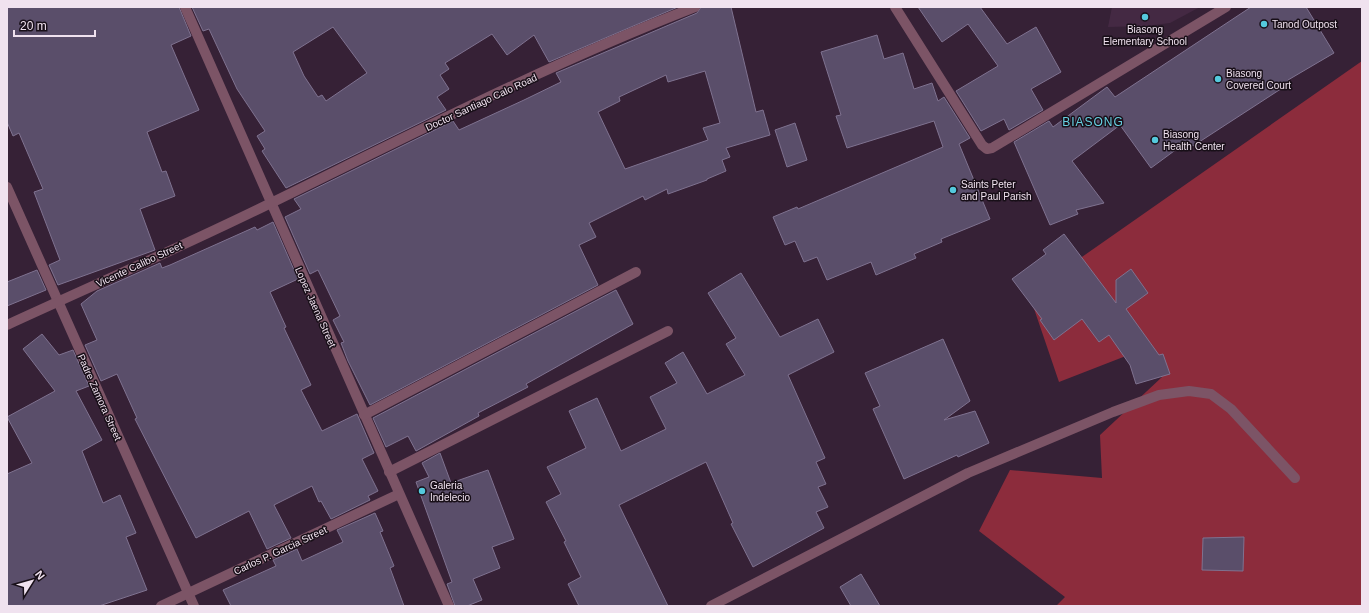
<svg xmlns="http://www.w3.org/2000/svg" width="1369" height="613" viewBox="0 0 1369 613" font-family="Arial,sans-serif">
	<style>
		.built { fill: #442943 }
		.forest { fill: #8c2c3c }
		.building { fill: #5a4e6a; stroke: #7f7290; fill-rule: evenodd }
		.lines { fill: none; stroke-linecap: round; stroke-linejoin: round }
		.minor { stroke: #7c5466; stroke-width: 10 }
		.poi-dot { fill: #54cadd; stroke: #180f18; stroke-width: 1.5 }
		.labels { text-anchor: middle; stroke-width: 3; stroke-linejoin: round; paint-order: stroke }
		.poi-label { font-size: 10px; fill: #f0e2ef; stroke: #180f18; text-anchor: start }
		.street-label { font-size: 10px; fill: #f0e2ef; stroke: #180f18 }
		.quarter-label { font-size: 12px; letter-spacing: 1px; fill: #67d0e2; stroke: #180f18 }
	</style>
	<rect width="100%" height="100%" fill="#362136"/>
	<path class="built" d="M1112 7H1200L1170 23 1146 26 1108 27Z"/>
	<path class="forest" d="M1362 61V606H1056L1065 597 979 531 1010 470 1102 478 1100 435 1162 377 1149 347 1059 382 1029 294Z"/>
	<g class="building">
		<path d="M7 7H179L191 36 171 45 199 110 147 132 162 172 166 171 175 196 140 209 155 250 58 285 49 265 60 260 34 192 43 189 19 133 13 136 7 122Z"/>
		<path d="M192 7H678L549 62 534 35 507 55 492 34 445 63 449 69 440 75 449 89 437 97 446 110 286 188 262 151 265 149 257 136 265 131 237 89 209 29 203 31ZM333 27 367 73 326 101 322 95 318 97 304 76 293 52Z"/>
		<path d="M701 7H731L756 112 763 110 770 135 726 148 730 157 722 160 726 171 707 179V180L668 194 667 189 645 200 643 196 589 223 596 237 579 245 598 285 370 405 348 361 341 343 344 342 333 320 340 316 318 270 310 274 285 217 301 209 294 199 453 121 459 130 524 100 561 82 556 73 697 13ZM705 71 720 123 703 128 708 140 625 169 598 112 620 101 619 97 666 75 668 82Z"/>
		<path d="M918 7H980L1007 44 1036 27 1061 72 1031 89 1043 110 1009 130 1004 119 981 131 956 91 998 66 968 24 942 42Z"/>
		<path d="M1251 7H1306L1334 53 1288 80 1290 83 1193 146 1189 140 1151 168 1120 125 1072 161 1104 203 1076 210 1078 214 1050 225 1014 142 1049 121 1053 127 1107 87 1115 97Z"/>
		<path d="M877 35 884 59 903 53 914 89 932 83 938 101 944 97 970 138 959 144 990 219 941 239 942 242 914 254 916 258 876 275 871 262 827 280 817 257 804 262 795 241 785 245 773 217 797 207 798 209 943 147 934 121 847 148 836 116 841 115 821 52Z"/>
		<path d="M795 123 807 160 787 167 775 130Z"/>
		<path d="M273 222 298 279 270 292 286 327 284 328 311 385 301 390 322 431 357 414 374 453 362 459 378 491 368 496 370 500 331 519 321 501 319 502 312 486 274 505 291 538 267 549 249 511 196 538 135 419 137 418 117 374 101 381 85 345 97 340 81 304 97 291 160 263 162 268 170 265 255 227 257 230Z"/>
		<path d="M1064 234 1116 303V280L1131 269 1148 293 1126 309 1159 355 1163 354 1170 374 1136 384 1130 365 1109 335 1099 342 1082 319 1054 340 1040 320 1042 319 1012 279 1046 254 1043 250Z"/>
		<path d="M37 270 46 290 7 306V282Z"/>
		<path d="M741 273 780 337 818 319 834 352 788 375 825 458 816 462 826 484 818 487 828 507 816 512 824 528 753 567 731 524 733 523 706 462 619 505 668 606H579L568 584 581 577 564 542 566 541 546 502 561 494 547 467 586 448 569 411 597 398 621 451 666 429 650 397 677 383 665 363 683 352 707 394 745 375 726 344 736 338 708 293Z"/>
		<path d="M616 290 633 324 526 384 528 387 478 413 479 416 416 451 408 436 386 447 373 418Z"/>
		<path d="M42 334 59 355 73 350 89 386 76 391 102 440 82 451 103 503 120 495 136 533 126 537 147 590 99 606H7V474L32 463 7 417 55 391 23 349Z"/>
		<path d="M943 339 970 401 944 420 975 411 989 443 958 457 957 455 904 479 873 409 880 406 865 373Z"/>
		<path d="M440 453 451 483 488 470 514 539 492 547 500 568 473 579 482 600 467 606H455L447 584 452 582 416 482 429 477 422 463Z"/>
		<path d="M375 513 383 531 380 532 394 566 390 568 404 606H231L223 590 276 566 273 560 297 549 302 561 343 542 337 530Z"/>
		<path d="M1244 537 1243 571 1202 570 1203 538Z"/>
		<path d="M861 574 880 606H851L840 587Z"/>
	</g>
	<g class="lines">
		<g class="minor">
			<path d="M185 7 449 606"/>
			<path d="M895 7 982 145 987 149 992 148 1226 7"/>
			<path d="M7 187 194 606"/>
			<path d="M7 325C96 284 186 245 273 202 412 134 551 63 695 7"/>
			<path d="M364 415 636 272"/>
			<path d="M389 472 668 331"/>
			<path d="M161 606 399 494"/>
			<path d="M711 606 968 473 1113 412 1159 395 1189 391 1211 394 1231 409 1295 478"/>
		</g>
	</g>
	<g class="poi-dot">
		<circle cx="1145" cy="17" r="4"/>
		<circle cx="1264" cy="24" r="4"/>
		<circle cx="1218" cy="79" r="4"/>
		<circle cx="1155" cy="140" r="4"/>
		<circle cx="953" cy="190" r="4"/>
		<circle cx="422" cy="491" r="4"/>
	</g>
	<g class="labels">
		<g class="poi-label">
			<text x="1272" y="28">Tanod Outpost</text>
			<text x="1145" y="33" text-anchor="middle">Biasong<tspan x="1145" dy="12">Elementary School</tspan></text>
			<text x="1226" y="77">Biasong<tspan x="1226" dy="12">Covered Court</tspan></text>
			<text x="1163" y="138">Biasong<tspan x="1163" dy="12">Health Center</tspan></text>
			<text x="961" y="188">Saints Peter<tspan x="961" dy="12">and Paul Parish</tspan></text>
			<text x="430" y="489">Galeria<tspan x="430" dy="12">Indelecio</tspan></text>
		</g>
		<g class="street-label">
			<text transform="translate(481 102) rotate(-25)" y="4">Doctor Santiago Calo Road</text>
			<text transform="translate(139 264) rotate(-25)" y="4">Vicente Calibo Street</text>
			<text transform="translate(316 307) rotate(66)" y="4">Lopez Jaena Street</text>
			<text transform="translate(100 397) rotate(66)" y="4">Padre Zamora Street</text>
			<text transform="translate(280 550) rotate(-25)" y="4">Carlos P. Garcia Street</text>
		</g>
		<g class="quarter-label">
			<text x="1093" y="126">BIASONG</text>
		</g>
	</g>
	<rect width="1369" height="613" fill="none" stroke="#f0e2ef" stroke-width="16"/>
	<g transform="translate(32 581) rotate(53)" stroke="#180f18" stroke-width="3" paint-order="stroke">
	<path d="M0-3L7 15L0 10L-7 15Z" fill="#f0e2ef"/>
	<text y="-6" font-size="11" font-weight="bold" text-anchor="middle" fill="#f0e2ef">N</text>
	</g>
	<path d="M14 30v6h81v-6" fill="none" stroke="#f0e2ef" stroke-width="2"/>
	<text x="20" y="30" font-size="12" fill="#f0e2ef" stroke="#180f18" stroke-width="3" paint-order="stroke">20 m</text>
</svg>
